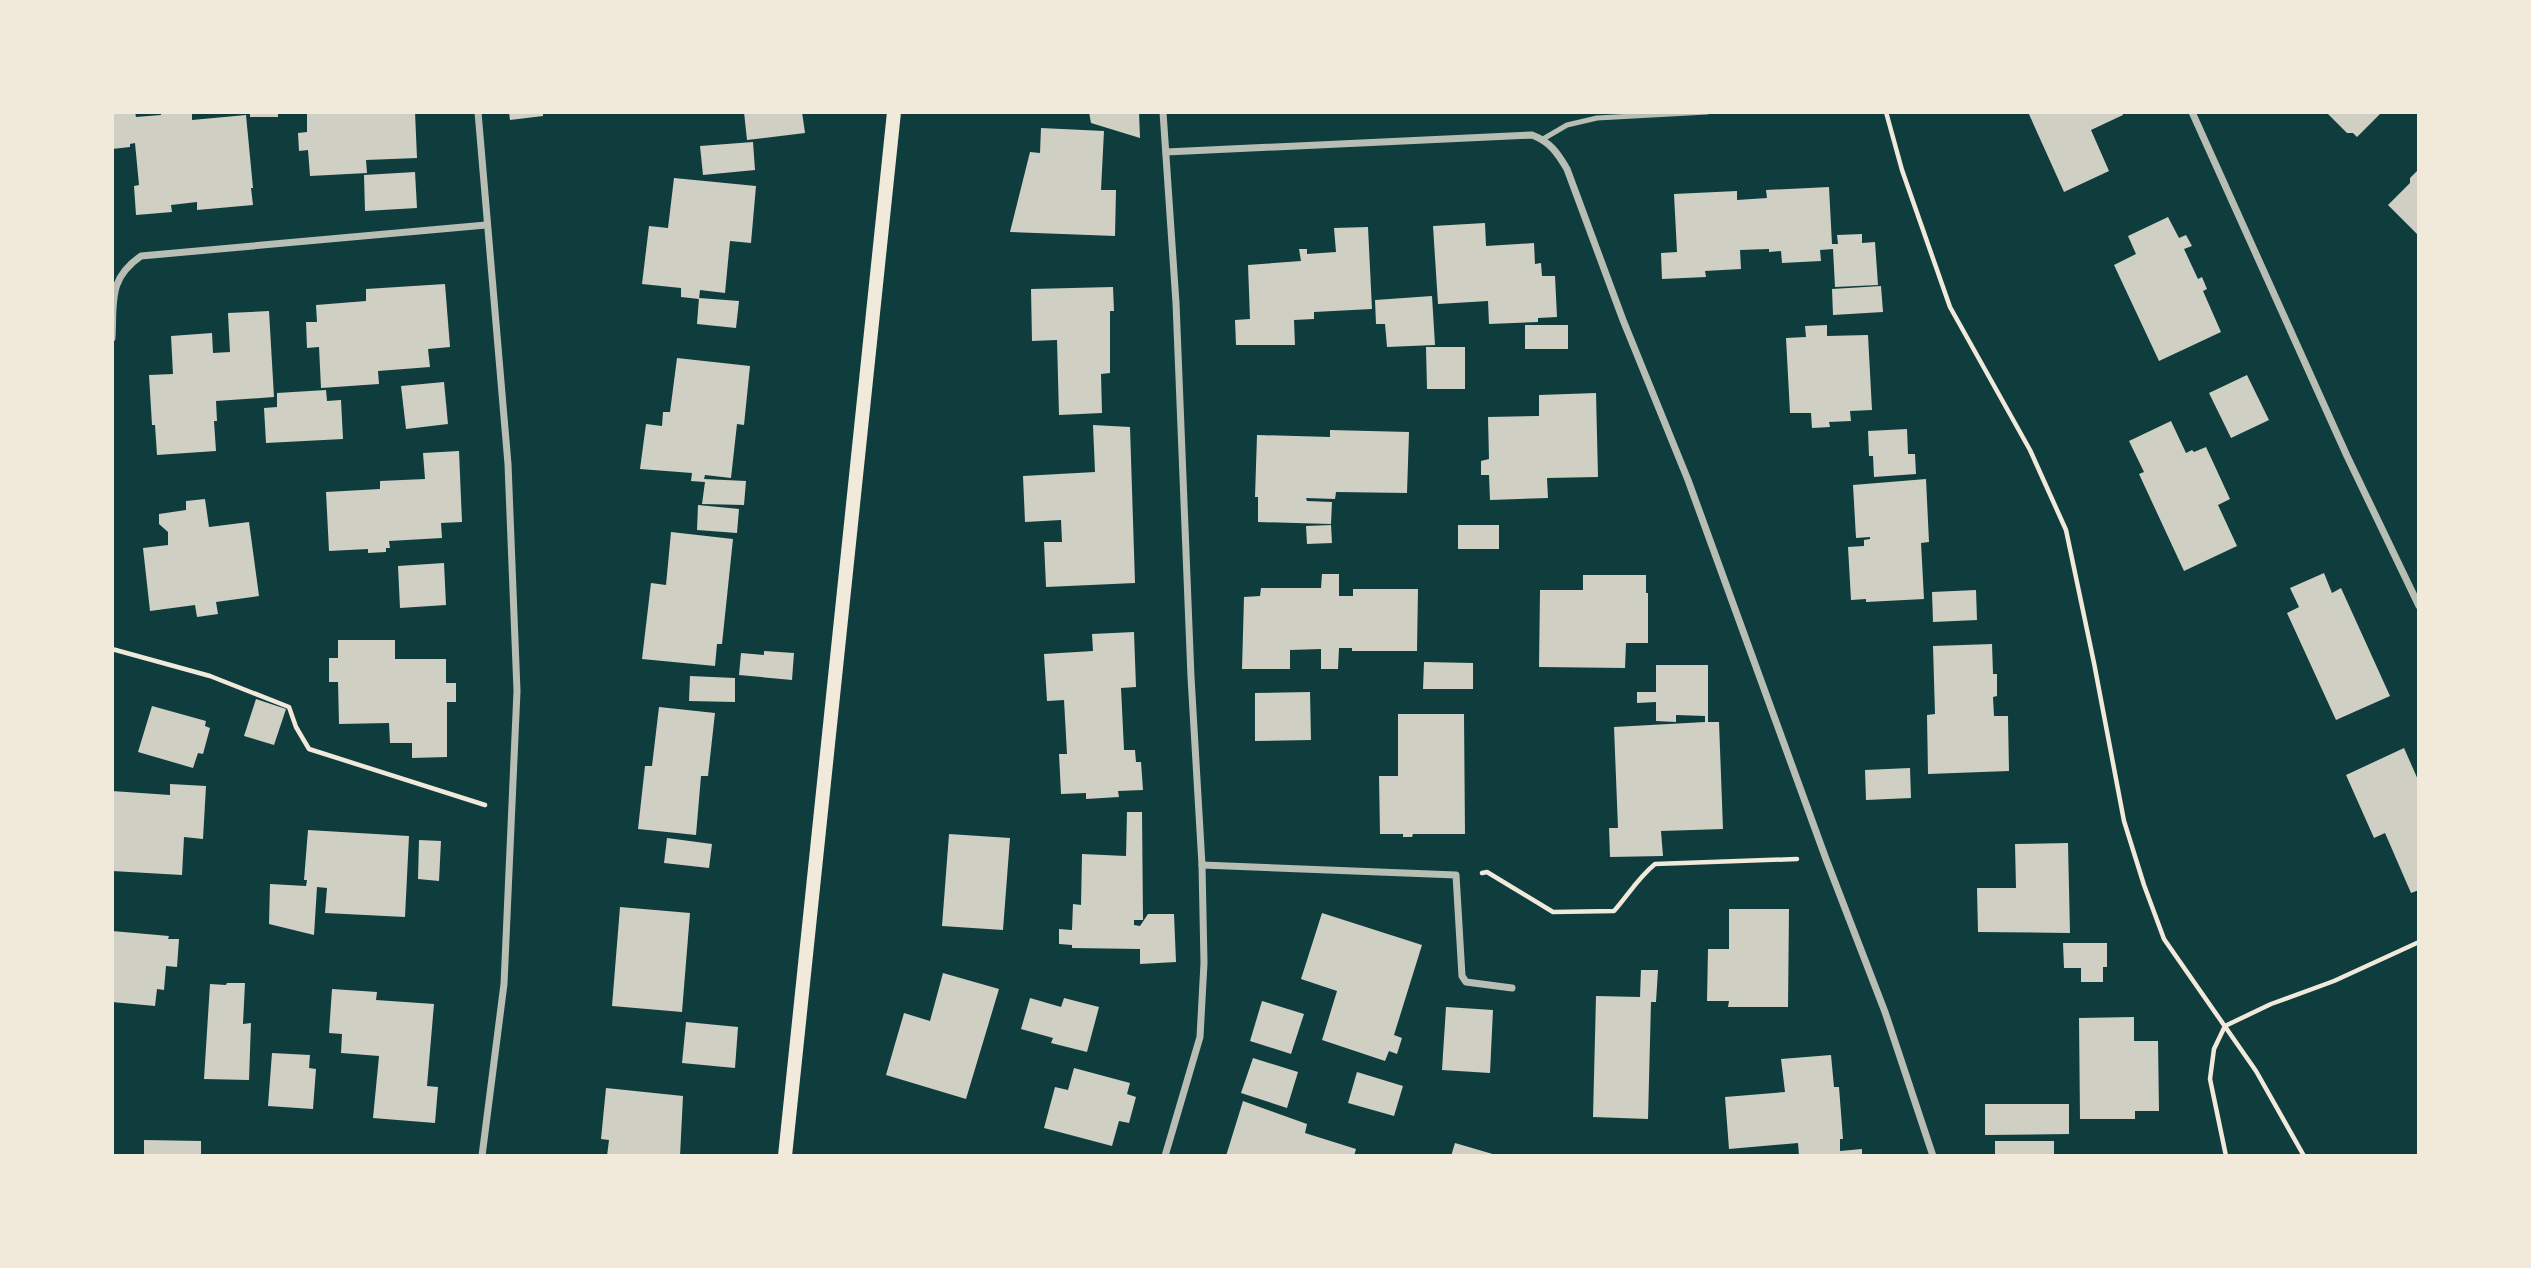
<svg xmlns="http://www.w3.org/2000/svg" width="2531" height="1268" viewBox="0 0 2531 1268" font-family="Karla,sans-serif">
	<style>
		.building { fill: #cfcfc3 }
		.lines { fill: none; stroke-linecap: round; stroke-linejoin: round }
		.path { stroke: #f1e9da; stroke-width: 4.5 }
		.service { stroke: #b8beb3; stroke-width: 5 }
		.minor { stroke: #b8beb3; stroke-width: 7 }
		.secondary { stroke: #f1e9da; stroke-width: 14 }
	</style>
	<rect width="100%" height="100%" fill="#0f3d3e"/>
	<g class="building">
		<path d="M112 112H135L136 117 161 115V112H189L192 113V120L246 115 253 188H251L253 205 197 210V202L171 205 172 212 136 215 134 186 139 185 135 143 130 144V147L112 149Z"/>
		<rect x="250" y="112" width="28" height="5"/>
		<path d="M307 112H415L417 158 366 160 367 173 310 176 308 150 299 151 298 133 307 132Z"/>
		<path d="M509 112H543V116L510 120Z"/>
		<path d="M744 112H802L805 133 747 140Z"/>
		<path d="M1089 112H1139L1140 138 1091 123Z"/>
		<path d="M2028 112H2122L2123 115 2091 130 2109 171 2064 192Z"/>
		<path d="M2326 112H2382L2357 137 2353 133H2347Z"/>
		<path d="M1041 128 1104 131 1101 190H1116L1115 236 1010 232 1030 152 1040 153Z"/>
		<path d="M753 142 755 170 703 175 700 146Z"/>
		<path d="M2419 169V236L2388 205 2410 183V178Z"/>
		<path d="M415 172 417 208 365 211 364 175Z"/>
		<path d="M674 178 756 186 751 243 730 241 725 293 700 290 699 299 681 297V288L642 284 649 226 668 228Z"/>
		<path d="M1829 187 1832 244H1838L1837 235 1862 234V243L1875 242 1878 285 1835 287 1833 249 1820 250 1821 261 1782 263 1781 251 1769 252V249L1740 250 1741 269 1705 271 1706 277 1662 279 1661 253 1677 252 1674 194 1737 191V200L1767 198 1766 190Z"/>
		<path d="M2168 217 2179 238 2186 235 2192 246 2184 249 2198 279 2202 277 2207 289 2203 291 2221 332 2159 361 2114 265 2136 254 2128 236Z"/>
		<path d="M1485 223 1486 246 1534 243 1535 264 1541 263 1542 276H1555L1557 317 1538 318V322L1489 324 1488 301 1438 304 1433 226Z"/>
		<path d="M1368 227 1372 309 1314 312V319L1294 320 1295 345H1236L1235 320 1250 319 1248 265 1301 261 1299 249H1307V254L1336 252 1334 228Z"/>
		<path d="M445 284 450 347 428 349 430 367 378 371 379 384 321 388 319 347 307 348 306 322H317L316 305 366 301V289Z"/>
		<path d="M1881 286 1883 312 1833 315 1832 289Z"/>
		<path d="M1113 287 1114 311H1110V373L1101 374 1102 413 1059 415 1057 340 1032 341 1031 289Z"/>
		<path d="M1432 296 1435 345 1387 347 1385 324H1376L1375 300Z"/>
		<path d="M699 298 739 301 736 328 697 324Z"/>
		<path d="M269 311 274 397 216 401 217 421H214L216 451 157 455 155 425H152L149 375 173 374 171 336 212 333 213 353 230 352 228 313Z"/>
		<rect x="1525" y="325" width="43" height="24"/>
		<path d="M1827 325V336L1868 335 1872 410 1850 411 1851 421 1829 422 1830 427 1812 428 1811 413H1790L1786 338 1806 337 1805 326Z"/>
		<path d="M1426 347H1465V389H1427Z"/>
		<path d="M677 358 750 366 744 425 737 424 731 478 705 475 704 479 746 481 744 505 702 504 705 482 691 481 692 473 640 469 646 424 662 426 663 412H670Z"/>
		<path d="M2247 375 2269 420 2231 438 2209 393Z"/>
		<path d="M444 382 448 424 406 429 401 386Z"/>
		<path d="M326 390 327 401 341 400 343 439 266 443 264 408 277 407V393Z"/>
		<path d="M1596 393 1598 477 1547 478 1548 498 1490 500 1489 475H1481V461L1489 459 1488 417 1539 416V395Z"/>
		<path d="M2171 421 2186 453 2192 450 2194 452 2206 447 2230 499 2218 505 2237 546 2184 571 2139 474 2144 472 2129 441Z"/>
		<path d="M1093 425 1130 427 1135 583 1046 587 1044 542H1062L1061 520 1025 522 1023 476 1095 472Z"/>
		<path d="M1907 429 1908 454H1915L1916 474 1874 477 1873 456H1869L1868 431Z"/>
		<path d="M1330 430 1409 432 1407 493 1336 492 1335 499 1306 498 1307 501 1332 502 1331 524 1258 522V497H1255L1257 435 1330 437Z"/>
		<path d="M459 451 462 522 441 523 442 538 389 541 390 548H386V552L368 553V549L329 551 326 492 380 489V481L425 479 423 453Z"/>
		<path d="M1926 479 1929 542 1921 543 1924 599 1866 602V599L1851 600 1848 547 1864 546V540L1870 539V537L1856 538 1853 485Z"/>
		<path d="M205 499 209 527 249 522 259 596 216 602 218 614 197 617 195 605 150 611 143 548 168 545V532L159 524V514L186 510V501Z"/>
		<path d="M698 505 739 509 737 533 697 530Z"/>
		<path d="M1331 525 1332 543 1307 544 1306 526Z"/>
		<rect x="1458" y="525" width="41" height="24"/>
		<path d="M671 532 733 539 722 644H717L715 666 642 659 651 583 666 585Z"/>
		<path d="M444 563 446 605 400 608 398 566Z"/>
		<path d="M2324 573 2332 593 2341 588 2390 696 2336 720 2287 613 2299 607 2290 588Z"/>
		<path d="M1322 574H1339V596H1353V589H1418L1417 651H1352V648H1339L1338 669H1321V649L1290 650V669H1242L1244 597 1260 596 1261 588H1321Z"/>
		<path d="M1583 575H1646V593H1648V643H1626L1625 668 1539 667 1540 590H1583Z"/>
		<path d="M1976 590 1977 620 1933 622 1932 592Z"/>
		<path d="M1134 632 1136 687 1121 688 1124 750H1135L1136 762H1141L1143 790 1118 791 1119 797 1086 799V793L1061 794 1059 754H1067L1064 700 1047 701 1044 654 1093 651 1092 634Z"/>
		<path d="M338 640H395V659H446V683H456V702H447V757L412 758V743H390L389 723 339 724 338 682H329V658H338Z"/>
		<path d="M1992 644 1993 674H1997V696L1993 697 1994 716H2008L2009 771 1928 774 1927 715 1935 714 1933 646Z"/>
		<path d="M764 651 794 653 792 680 739 675 741 653 764 655Z"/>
		<path d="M1424 662 1473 663V689H1423Z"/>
		<path d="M1656 665H1708V722H1719L1723 829 1661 831 1663 856 1610 857 1609 828H1618L1614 727 1705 722V716L1676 715V722L1656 721V702L1637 703V692H1656Z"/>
		<path d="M690 676 735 678V702L689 701Z"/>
		<path d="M1310 692 1311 740 1255 741V693Z"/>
		<path d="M256 699 286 709 274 745 244 736Z"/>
		<path d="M152 706 206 721 205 726 210 728 203 754 198 753 193 768 138 752Z"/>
		<path d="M659 707 715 713 708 776H701L696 835 638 829 645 766H652Z"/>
		<path d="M1398 714H1464L1465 834H1413L1412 837H1403V834H1380L1379 776H1398Z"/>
		<path d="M2404 748 2419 782V890L2411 893 2385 833 2374 838 2346 775Z"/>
		<path d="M1910 768 1911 798 1866 800 1865 770Z"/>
		<path d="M170 784 206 786 203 839 184 837 182 875 112 871V791L170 795Z"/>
		<path d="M1127 812H1142L1143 920H1134V925L1140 926 1148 914H1174L1176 962 1140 964V949L1072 948V945L1059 944V929L1072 930 1073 904 1081 905 1082 854 1126 856Z"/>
		<path d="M308 830 409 836 405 917 325 913 327 888 317 887 314 935 269 924 270 884 306 886 307 880H304Z"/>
		<path d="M949 834 1010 838 1003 930 942 926Z"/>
		<path d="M667 838 712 844 709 868 664 863Z"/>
		<path d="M419 840 441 841 439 881 418 879Z"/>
		<path d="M2068 843 2070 933 1978 932 1977 888H2016L2015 844Z"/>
		<path d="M620 907 690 913 682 1012 612 1006Z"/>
		<path d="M1729 909H1789L1788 1007H1728L1729 1001H1707L1708 949H1729Z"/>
		<path d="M1322 913 1422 945 1394 1035 1402 1038 1397 1054 1389 1051 1385 1061 1322 1040 1337 991 1301 979Z"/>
		<path d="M112 931 169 936 168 939H179L177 967 166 966 164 990 157 989 155 1006 112 1002Z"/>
		<path d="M2063 943H2107V967H2103V982H2081V968H2064Z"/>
		<path d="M1641 970H1658L1656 1002H1651L1648 1119 1593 1117 1596 996 1640 997Z"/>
		<path d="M943 973 999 989 966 1099 886 1075 904 1013 930 1021Z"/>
		<path d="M227 983H245L243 1024 251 1023 249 1080 204 1079 210 984 226 985Z"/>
		<path d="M332 989 377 992 376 1000 434 1004 427 1086 438 1087 435 1123 373 1118 379 1056 341 1053 342 1034 329 1033Z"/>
		<path d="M1030 998 1061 1007 1064 998 1099 1007 1087 1052 1051 1043 1053 1038 1021 1029Z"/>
		<path d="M1262 1001 1304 1014 1291 1054 1250 1041Z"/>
		<path d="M1446 1007 1493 1010 1490 1073 1442 1070Z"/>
		<path d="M2134 1017V1041H2158L2159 1111H2135V1119H2080L2079 1018Z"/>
		<path d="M686 1022 738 1027 735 1068 682 1063Z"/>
		<path d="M272 1053 310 1055 309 1068 316 1069 313 1109 268 1106Z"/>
		<path d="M1831 1055 1834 1087H1839L1843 1139H1840V1151L1862 1149V1156H1799L1798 1143 1729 1149 1725 1097 1785 1092 1781 1059Z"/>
		<path d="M1253 1058 1298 1072 1287 1108 1241 1093Z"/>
		<path d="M1074 1068 1130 1083 1127 1094 1136 1097 1129 1123 1119 1121 1112 1146 1044 1128 1055 1087 1068 1090Z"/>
		<path d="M1357 1072 1403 1086 1394 1116 1348 1103Z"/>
		<path d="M606 1088 683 1096 680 1156H607L609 1140 601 1139Z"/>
		<path d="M1243 1101 1307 1124 1305 1133 1356 1149 1354 1156H1226Z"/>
		<path d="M1985 1104H2069V1134L1985 1135Z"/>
		<path d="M144 1140 201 1141V1156H144Z"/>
		<rect x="1995" y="1141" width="59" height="15"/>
		<path d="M1455 1143 1496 1155V1156H1451Z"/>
	</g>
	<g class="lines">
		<g class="path">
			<path d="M1886 112 1902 170 1950 307 2030 450 2066 530 2094 663 2124 821 2144 885 2164 939 2256 1071 2304 1156"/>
			<path d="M112 649 210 676 289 707 296 727 309 749 485 805"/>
			<path d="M1482 873 1487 872 1553 912 1614 911C1628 895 1638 878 1655 864L1797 859"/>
			<path d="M2226 1156 2210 1079 2214 1049 2225 1026 2271 1004 2334 981 2419 942"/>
		</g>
		<path class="service" d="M1543 139 1567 125 1597 118 1707 112"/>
		<g class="minor">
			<path d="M478 112 508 464 517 691 504 984 482 1156"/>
			<path d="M1163 112 1176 303 1191 677 1202 865 1204 963 1200 1037 1165 1156"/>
			<path d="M2192 112 2347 456 2419 606"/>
			<path d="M1166 152 1532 135C1550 142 1557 152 1567 169L1623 320 1688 480 1826 859 1885 1012 1933 1156"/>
			<path d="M112 338C114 301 108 279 141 256L486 225"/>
			<path d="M1202 865 1456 875 1462 976 1466 982 1512 988"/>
		</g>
		<path class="secondary" d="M785 1156 894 112"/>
	</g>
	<rect width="2531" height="1268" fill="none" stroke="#f1e9da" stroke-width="228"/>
</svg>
